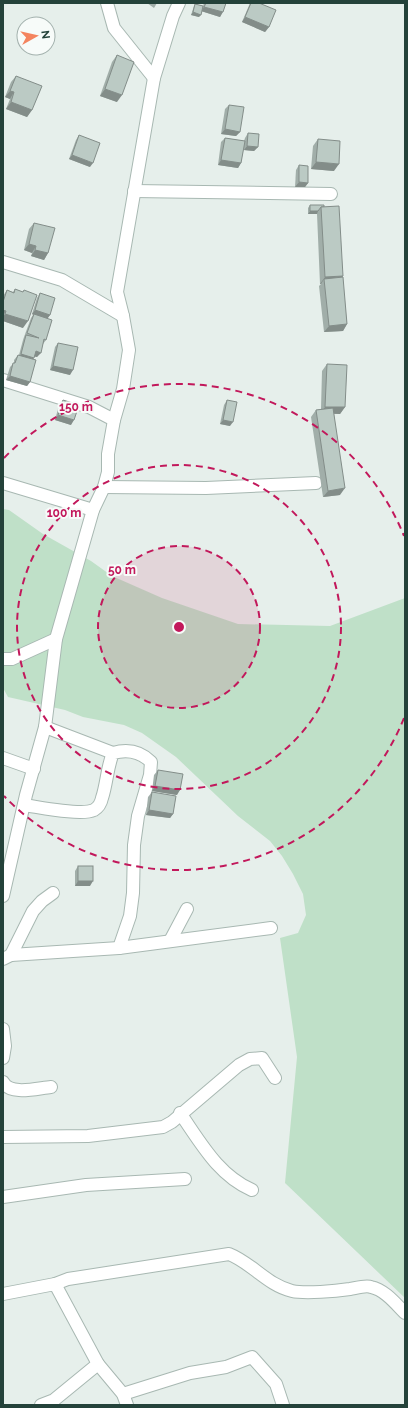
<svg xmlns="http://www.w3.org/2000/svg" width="408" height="1408" viewBox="0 0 408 1408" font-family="Raleway,sans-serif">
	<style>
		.green { fill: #bfe0c8 }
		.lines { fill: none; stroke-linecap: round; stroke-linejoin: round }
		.minor-casing { stroke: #a8b8b2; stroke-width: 14 }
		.minor { stroke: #fff; stroke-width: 12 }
		.wall { fill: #a1aea9 }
		.shaded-wall { fill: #838d89 }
		.building { fill: #bbcac4; stroke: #838d89 }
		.ring { fill: none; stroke: #c2185b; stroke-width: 2; stroke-dasharray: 7 5 }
		.centre { fill: #c2185b; stroke: #f7fbf9; stroke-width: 2 }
		.ring-label { font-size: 12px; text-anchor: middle; font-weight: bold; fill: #c2185b; stroke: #f7fbf9; stroke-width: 4; stroke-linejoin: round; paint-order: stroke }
	</style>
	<rect width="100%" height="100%" fill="#e6efeb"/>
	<path class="green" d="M3 509 9 510 43 534 91 561 112 576 162 598 238 624 330 626 405 598V1298L285 1183 297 1057 280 938 298 933 306 915 303 894 293 874 282 856 270 841 238 816 176 757 142 733 124 725 83 717 65 710 8 697 3 688Z"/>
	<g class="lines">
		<g class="minor-casing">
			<g id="minor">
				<path d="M107 3 114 28 154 78"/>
				<path d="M134 191 331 194"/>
				<path d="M3 262 62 280 123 316"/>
				<path d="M3 380 89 407 114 420"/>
				<path d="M3 483 93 510"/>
				<path d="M104 487 206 488 316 483"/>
				<path d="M3 659H12L56 639"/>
				<path d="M45 727 113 753"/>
				<path d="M3 758 34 769"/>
				<path d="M24 805C39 807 81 816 94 810 99 807 101 803 102 798 107 783 107 767 113 753 127 749 140 751 151 762L150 775 138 816 134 845 133 893 130 916 119 948"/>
				<path d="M3 896 26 795 45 727 56 639 93 510 104 487 108 472V454L114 420 123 389 129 350 123 316 117 292 154 78 173 16 179 3"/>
				<path d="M170 941 187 909"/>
				<path d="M11 955 33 911 42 901 53 893"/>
				<path d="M3 959 11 955 119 948 271 928"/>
				<path d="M3 1029 5 1046 3 1058"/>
				<path d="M3 1082C10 1096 38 1088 51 1087"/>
				<path d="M180 1113C201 1143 218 1175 252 1190"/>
				<path d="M3 1137 88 1136 163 1127 172 1122 239 1065 250 1059 262 1058 275 1078"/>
				<path d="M3 1197 86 1185 185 1179"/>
				<path d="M55 1284 68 1279 229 1254C252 1263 267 1285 292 1291 305 1294 336 1291 350 1289 356 1288 366 1285 371 1287 385 1290 395 1303 405 1313"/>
				<path d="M3 1294 55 1284 98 1364 123 1394 127 1405"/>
				<path d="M123 1394 190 1373 226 1367 252 1357 276 1384 283 1405"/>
				<path d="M41 1405 54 1400 98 1364"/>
			</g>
		</g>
		<use href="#minor" class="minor"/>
	</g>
	<g class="wall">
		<path d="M147 3H157L154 8Z"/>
		<path d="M204 3H226L220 17 201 11 199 17 191 15 194 6 195 4 203 6Z"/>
		<path d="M250 3H259L269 27 265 32 242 22Z"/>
		<path d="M117 55V102L100 96 112 62Z"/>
		<path d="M16 76 32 110 27 117 6 109 10 99 5 97 11 82Z"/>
		<path d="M229 105 240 132 236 136 221 134 225 109Z"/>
		<path d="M248 133 258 147 254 151 244 150V145L241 163 238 168 218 165 221 142 225 138 244 141 245 138Z"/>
		<path d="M79 135 90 167 69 159 76 140Z"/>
		<path d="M318 139 334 171 311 169 313 146Z"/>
		<path d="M299 165 308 183 305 187H295L296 170Z"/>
		<path d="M310 205 324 207 343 276 342 277 347 324 343 331 324 332 319 286 321 284H320L317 214H308V208Z"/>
		<path d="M34 223 48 253 44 260 31 256 32 253 24 250 29 229Z"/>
		<path d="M15 289 23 292 24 290 23 328 3 321V296L7 290 13 292Z"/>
		<path d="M40 293 50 315 47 319 46 340 43 344 37 357 34 356 33 359 30 382 27 386 6 380 10 367 14 363V360L18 355H19L23 340 24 337 31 318 33 315 32 314 37 298Z"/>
		<path d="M58 343 70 375 50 370 55 347Z"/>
		<path d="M327 364 345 407 340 414H334L340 495 323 497 311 417 316 410 321 409 322 371Z"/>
		<path d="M63 400 71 425 55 420 59 405Z"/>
		<path d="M227 400 230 426 220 424 224 405Z"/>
		<path d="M158 770 177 795 152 791 154 775Z"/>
		<path d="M152 792 173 814 170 818 146 815 148 797Z"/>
		<path d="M78 866 90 886H75V871Z"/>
	</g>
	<g class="shaded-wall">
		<path d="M204 7 223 12 220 17 201 11Z"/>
		<path d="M193 12 201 15 199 17 191 15Z"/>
		<path d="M245 17 269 27 265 32 242 22Z"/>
		<path d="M105 89 122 95 117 102 100 96Z"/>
		<path d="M10 91 14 92 10 99 5 97Z"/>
		<path d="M11 102 32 110 27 117 6 109Z"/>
		<path d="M225 129 240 132 236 136 221 134Z"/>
		<path d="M247 146 258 147 254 151 244 150Z"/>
		<path d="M72 155 93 163 90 167 69 159Z"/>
		<path d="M221 160 241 163 238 168 218 165Z"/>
		<path d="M316 162 339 164 334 171 311 169Z"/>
		<path d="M299 182 308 183 305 187H295Z"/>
		<path d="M310 211H318L317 214H308Z"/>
		<path d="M29 244 36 246 32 253 24 250Z"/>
		<path d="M35 250 48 253 44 260 31 256Z"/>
		<path d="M343 276 338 283 324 279 321 284H320L325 277Z"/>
		<path d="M3 310 6 311 3 315Z"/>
		<path d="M35 310 50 315 47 319 32 314Z"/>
		<path d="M5 314 28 321 23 328 3 321V317Z"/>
		<path d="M347 324 343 331 324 332 329 326Z"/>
		<path d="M36 351 41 353 37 357 32 356Z"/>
		<path d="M21 354 34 358 31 362 18 359Z"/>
		<path d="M53 366 73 370 70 375 50 370Z"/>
		<path d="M10 376 30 382 27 386 6 380Z"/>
		<path d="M325 407H345L340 414 321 413Z"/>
		<path d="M58 415 74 420 71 425 55 420Z"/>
		<path d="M223 420 233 422 230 426 220 424Z"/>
		<path d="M345 488 340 495 323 497 328 491Z"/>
		<path d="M155 786 180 790 177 795 152 791Z"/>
		<path d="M149 810 173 814 170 818 146 815Z"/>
		<path d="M78 881H93L90 886H75Z"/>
	</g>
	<g class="building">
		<path d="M206 3H226L223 12 204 7Z"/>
		<path d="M251 3H259L276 10 269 27 245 17Z"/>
		<path d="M195 4 203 6 201 15 193 12Z"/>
		<path d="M117 55 134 62 122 95 105 89Z"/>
		<path d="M16 76 42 86 32 110 11 102 14 92 10 91Z"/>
		<path d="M229 105 244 107 240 132 225 129Z"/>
		<path d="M248 133 259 134 258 147 247 146Z"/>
		<path d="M79 135 100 143 93 163 72 155Z"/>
		<path d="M225 138 245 141 241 163 221 160Z"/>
		<path d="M318 139 340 141 339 164 316 162Z"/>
		<path d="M299 165 308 166V183L299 182Z"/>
		<path d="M310 205H324V207H321L318 211H310Z"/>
		<path d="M339 206 343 276 325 277 321 207Z"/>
		<path d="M34 223 55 228 48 253 35 250 36 246 29 244Z"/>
		<path d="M343 277 347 324 329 326 324 279Z"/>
		<path d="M15 289 23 292 24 290 37 295 28 321 5 314 6 311 3 310V302L7 290 14 293Z"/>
		<path d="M40 293 55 298 50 315 35 310Z"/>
		<path d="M34 314 52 320 46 340 44 339 41 353 36 351 34 358 21 354 26 335 39 338 27 333Z"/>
		<path d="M58 343 78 347 73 370 53 366Z"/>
		<path d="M18 355 36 360 30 382 10 376 13 363H15Z"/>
		<path d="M327 364 347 365 345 407H325Z"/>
		<path d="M63 400 79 405 74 420 58 415Z"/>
		<path d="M227 400 237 402 233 422 223 420Z"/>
		<path d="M333 408 345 488 328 491 316 410Z"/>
		<path d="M158 770 183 774 180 790 155 786Z"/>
		<path d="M152 792 176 796 173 814 149 810Z"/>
		<rect x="78" y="866" width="15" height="15"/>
	</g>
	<circle cx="179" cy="627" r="81" fill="#c2185b" fill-opacity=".12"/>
	<g class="ring">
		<circle cx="179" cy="627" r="81"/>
		<circle cx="179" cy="627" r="162"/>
		<path d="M404 718A243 243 0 0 1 4 796M4 458A243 243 0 0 1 404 536"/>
	</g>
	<circle cx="179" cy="627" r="6" class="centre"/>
	<g class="ring-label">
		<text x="76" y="411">150 m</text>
		<text x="64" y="517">100 m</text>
		<text x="122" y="574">50 m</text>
	</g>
	<rect width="408" height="1408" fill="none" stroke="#24423a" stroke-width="8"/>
	<g transform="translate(36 36) rotate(82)"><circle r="19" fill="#f7fbf9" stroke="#a3b1ad"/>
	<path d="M0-3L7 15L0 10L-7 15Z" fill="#f4845f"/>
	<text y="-6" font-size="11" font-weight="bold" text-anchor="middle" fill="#24423a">N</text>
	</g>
</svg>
